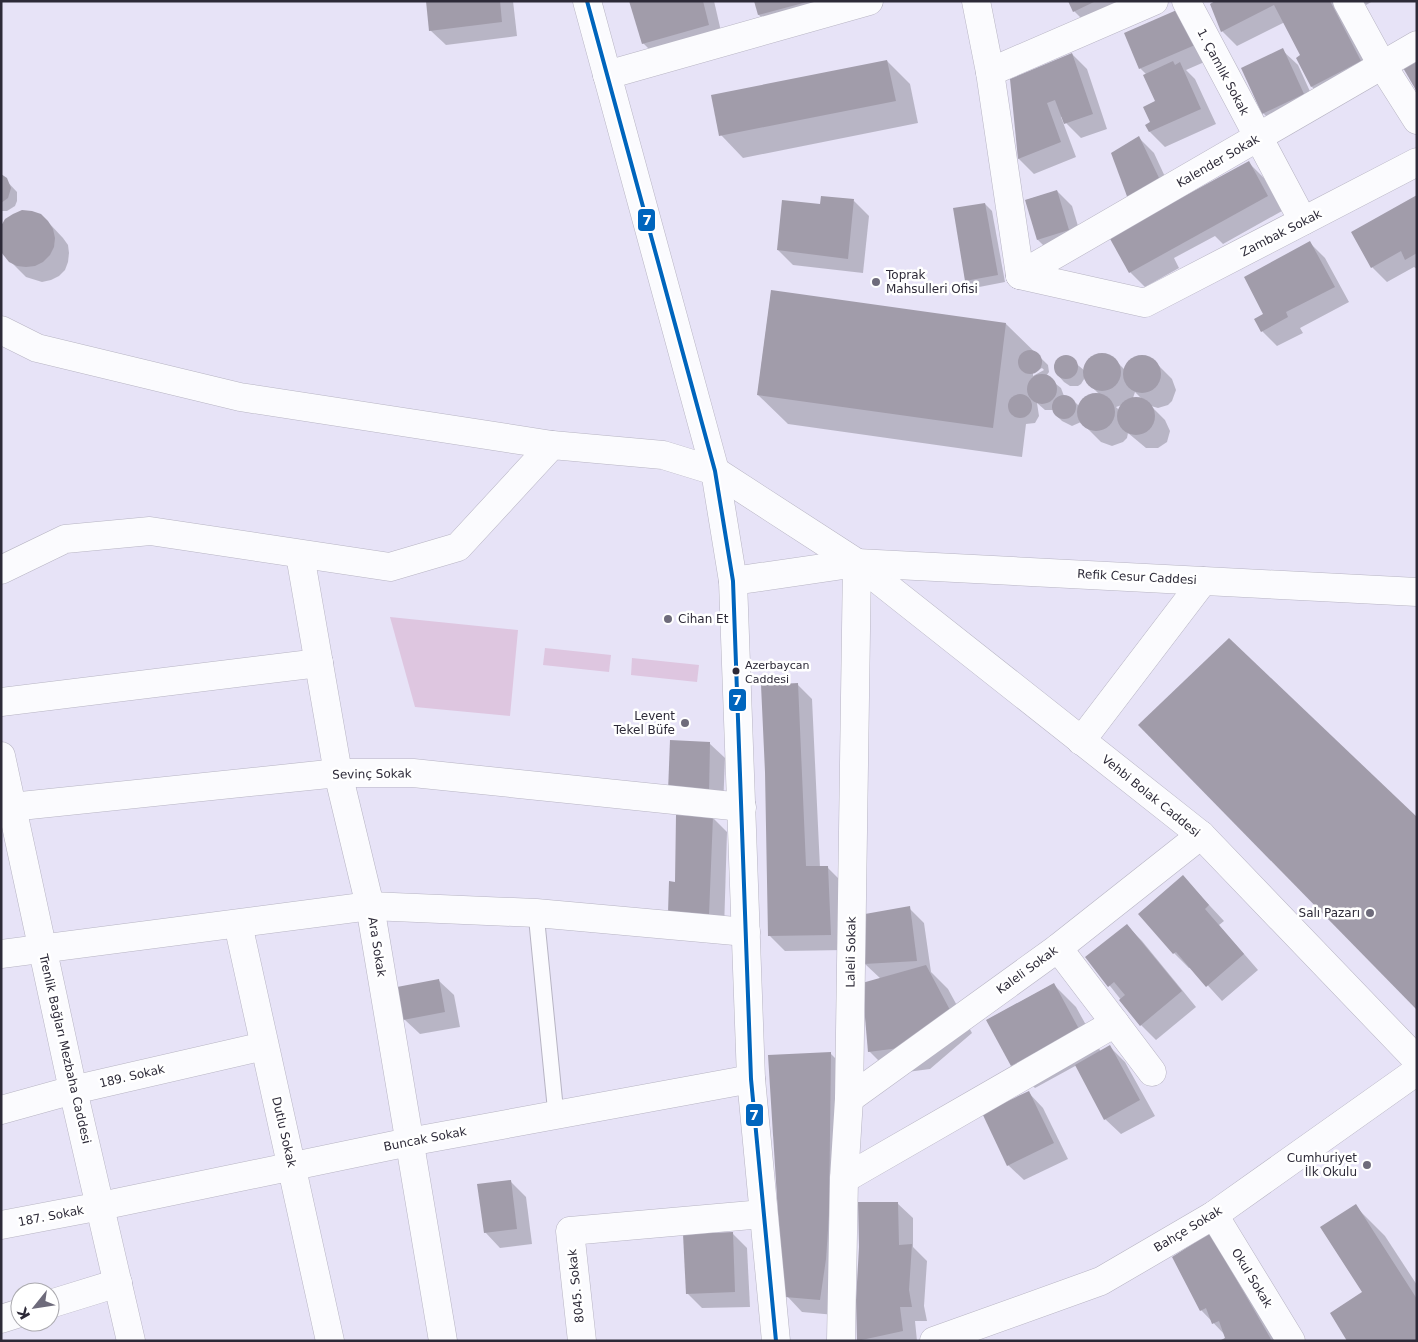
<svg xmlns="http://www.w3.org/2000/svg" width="1418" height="1342" viewBox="0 0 1418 1342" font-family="'DejaVu Sans',sans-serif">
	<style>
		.green { fill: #dec6e0 }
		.shadow { fill: #0003; fill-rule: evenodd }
		.building { fill: #a19caa }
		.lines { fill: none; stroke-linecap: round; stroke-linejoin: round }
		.lane-casing { stroke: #b7b4c3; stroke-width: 17 }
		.street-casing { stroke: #b7b4c3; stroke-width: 29 }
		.lane { stroke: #fbfbfe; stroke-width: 15 }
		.street { stroke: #fbfbfe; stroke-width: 28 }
		.bus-1-casing { stroke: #fff; stroke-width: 8 }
		.bus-1 { stroke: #0065bd; stroke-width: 4 }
		.poi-dot { fill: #6e6b7b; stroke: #fff; stroke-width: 2 }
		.bus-dot { fill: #2d2a38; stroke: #fff; stroke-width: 2 }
		.labels { text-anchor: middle; stroke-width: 5; stroke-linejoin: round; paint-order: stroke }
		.bus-label { font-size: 11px; fill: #2d2a38; stroke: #fff; text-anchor: start }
		.street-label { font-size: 12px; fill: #2d2a38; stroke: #fff }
		.poi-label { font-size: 12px; fill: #2d2a38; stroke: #fff; text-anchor: end }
		.line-badge { stroke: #fff; stroke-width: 2 }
		.badge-label { font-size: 14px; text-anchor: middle; font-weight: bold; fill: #fff }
	</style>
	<rect width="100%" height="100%" fill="#e7e3f7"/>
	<g class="green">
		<path d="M390 617 518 630 510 716 415 707Z"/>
		<path d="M545 648 611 655 609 672 543 665Z"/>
		<path d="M632 658 699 665 697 682 631 675Z"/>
	</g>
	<g class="shadow">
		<path d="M427 1H513L517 36 446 45 430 30Z"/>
		<path d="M631 1H714L723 40 658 58 643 43Z"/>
		<path d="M755 1H867L774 30 759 15Z"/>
		<path d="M1069 1H1144L1089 26 1074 11Z"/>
		<path d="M1218 1H1337L1375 76 1327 102 1312 87 1297 58 1302 56 1285 22 1237 46 1222 31Z"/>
		<path d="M1363 1H1373L1366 5Z"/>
		<path d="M1194 25 1209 60 1186 70 1195 79 1216 124 1165 147 1150 132 1147 125 1152 123 1157 102 1147 75 1140 68Z"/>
		<path d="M1282 50 1298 65 1318 109 1278 128 1263 113Z"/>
		<path d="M1072 54 1087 69 1107 129 1081 138 1066 123 1063 116 1061 117 1076 157 1034 174 1019 159 1011 79Z"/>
		<path d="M887 61 910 84 918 123 743 158 721 135Z"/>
		<path d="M1139 138 1154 153 1174 196 1144 213Z"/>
		<path d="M1249 163 1264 178 1282 211 1223 244 1215 236 1174 258 1179 268 1145 287 1130 272Z"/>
		<path d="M1 175 17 192V201L15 206 7 211H1Z"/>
		<path d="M1057 191 1072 206 1084 246 1053 255 1038 240 1026 200Z"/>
		<path d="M1417 197V269L1414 267 1387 282 1372 267Z"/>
		<path d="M854 201 869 216 863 273 793 265 778 250Z"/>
		<path d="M985 204 992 211 1005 282 974 288 967 280Z"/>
		<path d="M48 222 63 238 68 245 69 253 68 262 65 270 59 276 51 280 42 282 26 277 4 255Z"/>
		<path d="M1310 243 1325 258 1349 302 1300 328 1303 333 1277 346 1262 331 1265 314Z"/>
		<path d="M1006 324 1048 365 1049 372 1046 376 1061 388 1064 396 1072 399 1079 406 1088 396 1094 394 1100 395 1087 382 1086 376 1081 384 1078 386H1070L1064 382 1057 374 1055 367 1060 358 1067 356 1085 371 1089 360 1094 357 1105 355 1116 361 1126 371 1129 362 1133 359 1145 357 1156 363 1172 379 1176 390 1172 401 1168 405 1158 408 1151 406 1165 420 1170 431 1167 442 1158 448H1146L1128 433 1127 438 1123 442 1112 446 1101 442 1081 422 1072 426 1062 421 1054 413 1053 410H1045L1037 403 1039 416 1035 423 1026 424 1022 457 788 424 758 395ZM1042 368 1044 370 1033 376V373ZM1135 392 1141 398H1133ZM1122 405 1120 411 1116 407Z"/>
		<path d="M797 684 812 699 820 868H828L843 883 845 950 785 951 770 936Z"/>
		<path d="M709 743 725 758 723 808 670 792Z"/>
		<path d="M712 817 727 832 724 930 676 883Z"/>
		<path d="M1183 877 1224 921 1219 925 1258 970 1222 1001 1191 967 1189 968 1174 953Z"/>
		<path d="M909 908 924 923 931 972 948 989 972 1033 930 1069 892 1074 869 1051 881 979 865 964Z"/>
		<path d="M1127 926 1142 941 1196 1007 1156 1040 1141 1025 1087 957Z"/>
		<path d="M438 980 454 995 460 1027 420 1034 404 1019Z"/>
		<path d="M1053 984 1076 1007 1101 1052 1110 1047 1125 1062 1155 1116 1121 1134 1105 1119 1077 1065 1035 1088 1012 1066 987 1020Z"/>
		<path d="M830 1053 845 1068 835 1315 802 1312 787 1296 779 1257V1214Z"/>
		<path d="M1028 1092 1043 1108 1068 1159 1024 1180 1008 1165Z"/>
		<path d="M511 1182 526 1197 532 1244 500 1248 485 1232Z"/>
		<path d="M897 1203 913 1218V1247L927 1261 924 1306 927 1321H915L917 1341H858Z"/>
		<path d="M1355 1206 1385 1236 1417 1285V1341L1364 1293Z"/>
		<path d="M732 1233 747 1248 750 1307 702 1308 687 1293Z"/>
		<path d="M1210 1234 1277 1341H1222L1226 1339 1225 1335 1201 1310Z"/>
	</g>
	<g class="building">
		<path d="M426 1H500L502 22 429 31Z"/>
		<path d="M629 1H703L709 25 642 44Z"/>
		<path d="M754 1H807V2L758 15Z"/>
		<path d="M1068 1H1096L1073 12Z"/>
		<path d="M1215 1H1330L1361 61 1311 87 1296 58 1300 55 1274 5 1221 32 1210 4Z"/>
		<path d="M1179 9 1195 45 1139 69 1124 33Z"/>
		<path d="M1283 48 1304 94 1262 114 1241 68Z"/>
		<path d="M1072 53 1093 114 1064 124 1055 100 1047 103 1061 142 1018 159 1010 79Z"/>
		<path d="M1417 58V92L1402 66Z"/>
		<path d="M887 60 896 101 719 136 711 95Z"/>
		<path d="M1173 61 1175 65 1180 62 1201 109 1149 132 1145 125 1150 122 1143 107 1155 101 1143 75Z"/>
		<path d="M1139 136 1160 180 1128 199 1111 153Z"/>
		<path d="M1249 161 1268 196 1129 273 1109 237Z"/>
		<path d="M1 174 7 178 11 188 8 198 1 203Z"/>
		<path d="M1057 190 1069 230 1037 240 1025 200Z"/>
		<path d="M1417 195V253L1405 260 1401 251 1371 268 1351 232Z"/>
		<path d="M821 196 854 199 848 259 777 250 782 200 820 204Z"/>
		<path d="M985 203 998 275 965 281 953 208Z"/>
		<path d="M22 210 32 211 41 214 48 221 53 229 55 238 54 247 50 255 43 262 35 266 26 267 17 266 9 262 1 252V226L5 219 13 214Z"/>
		<path d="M1310 241 1335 287 1286 312 1288 317 1261 332 1254 319 1263 314 1244 277Z"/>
		<path d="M771 290 1006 323 993 428 757 395Z"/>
		<circle cx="1030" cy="362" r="12"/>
		<circle cx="1102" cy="372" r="19"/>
		<circle cx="1066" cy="367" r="12"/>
		<circle cx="1142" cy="374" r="19"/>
		<circle cx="1042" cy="389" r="15"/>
		<circle cx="1096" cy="412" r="19"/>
		<circle cx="1020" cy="406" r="12"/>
		<circle cx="1064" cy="407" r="12"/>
		<circle cx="1136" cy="416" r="19"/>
		<path d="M1229 638 1417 817V1010L1138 725Z"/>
		<path d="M798 683 806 866H828L831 935 768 936 765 772 761 685Z"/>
		<path d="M670 740 710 742 709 794 668 792Z"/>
		<path d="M676 815 713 816 709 915 668 913 669 881 675 882Z"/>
		<path d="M1183 875 1209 905 1205 909 1244 954 1206 987 1176 952 1173 954 1138 914Z"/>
		<path d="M910 906 917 961 864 964 865 914Z"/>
		<path d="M1127 924 1182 991 1140 1026 1119 1000 1125 995 1114 982 1108 987 1085 957Z"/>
		<path d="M926 965 950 1010 907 1047 868 1052 862 983Z"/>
		<path d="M439 979 445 1012 403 1020 397 987Z"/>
		<path d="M1054 983 1079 1029 1011 1066 986 1020Z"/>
		<path d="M1110 1045 1140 1100 1104 1120 1075 1065Z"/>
		<path d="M831 1052 829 1215 826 1259 820 1300 785 1297 778 1214 768 1055Z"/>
		<path d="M1029 1091 1054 1143 1007 1166 982 1113Z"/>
		<path d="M511 1180 517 1229 484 1233 477 1184Z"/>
		<path d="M858 1202H898L899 1245 912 1244 909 1290 912 1307H900L903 1331 857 1341 856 1300 859 1247Z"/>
		<path d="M1356 1204 1417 1299V1341H1347L1330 1313 1362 1292 1320 1227Z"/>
		<path d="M733 1232 735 1292 686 1294 683 1234Z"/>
		<path d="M1210 1233 1232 1272 1272 1341H1219L1225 1338 1219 1321 1212 1324 1206 1308 1200 1311 1172 1257Z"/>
	</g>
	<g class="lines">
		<g class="lane-casing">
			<path id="lane" d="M536 913 556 1115"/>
		</g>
		<g class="street-casing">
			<g id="street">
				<path d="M587 1 715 471 733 581 751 1079 776 1341"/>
				<path d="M976 1 990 72 1020 275"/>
				<path d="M1186 1 1303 221"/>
				<path d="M1347 1 1382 65 1417 120"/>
				<path d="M990 72 1154 1"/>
				<path d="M607 75 869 1"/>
				<path d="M1020 275 1417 45"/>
				<path d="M1020 275 1145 303 1417 162"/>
				<path d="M1 330 37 348 240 397 552 445"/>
				<path d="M300 555 338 773 370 906 443 1341"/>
				<path d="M1 570 65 539 150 531 390 567 458 547 552 445 663 455 715 471 857 563 1201 835 1417 1060"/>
				<path d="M733 581 857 563 1417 592"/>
				<path d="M1 702 319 663"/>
				<path d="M1081 741 1203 581"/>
				<path d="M1 756 73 1090 131 1341"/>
				<path d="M1 808 338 773H413L742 807"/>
				<path d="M238 924 330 1341"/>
				<path d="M1058 948 1115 1023"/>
				<path d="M1 954 370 906 536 913 746 932"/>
				<path d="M849 1099 1058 948 1201 835"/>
				<path d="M1 1110 73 1090 264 1046"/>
				<path d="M844 1179 1115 1023 1152 1072"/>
				<path d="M1214 1215 1291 1341"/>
				<path d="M1 1225 101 1206 409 1142 751 1079"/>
				<path d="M50 1304 118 1283"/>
				<path d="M1 1319 20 1313"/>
				<path d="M582 1341 570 1231 763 1214"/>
				<path d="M841 1341 844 1179 849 1099 857 563"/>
				<path d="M934 1341 1101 1281 1214 1215 1417 1071"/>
			</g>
		</g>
		<use href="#lane" class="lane"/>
		<use href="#street" class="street"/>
		<g class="bus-1-casing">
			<path id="bus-1" d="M587 1 715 471 733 581 751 1079 776 1341"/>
		</g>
		<use href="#bus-1" class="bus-1"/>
	</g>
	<g class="poi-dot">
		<circle cx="876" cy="282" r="5"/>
		<circle cx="668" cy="619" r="5"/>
		<circle cx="685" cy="723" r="5"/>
		<circle cx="1370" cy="913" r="5"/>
		<circle cx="1367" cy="1165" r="5"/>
	</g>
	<circle class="bus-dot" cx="736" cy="671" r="4.5"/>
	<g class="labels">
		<g class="bus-label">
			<text x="745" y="669">Azerbaycan<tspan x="745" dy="14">Caddesi</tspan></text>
		</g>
		<g class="street-label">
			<text transform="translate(1223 72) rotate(62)" y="4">1. Çamlık Sokak</text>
			<text transform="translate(1218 161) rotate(-30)" y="4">Kalender Sokak</text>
			<text transform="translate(1281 233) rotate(-27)" y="4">Zambak Sokak</text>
			<text transform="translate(1137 577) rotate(3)" y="4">Refik Cesur Caddesi</text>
			<text transform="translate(372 774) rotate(-1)" y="4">Sevinç Sokak</text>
			<text transform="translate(1151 796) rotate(39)" y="4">Vehbi Bolak Caddesi</text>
			<text transform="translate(377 947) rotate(81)" y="4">Ara Sokak</text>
			<text transform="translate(851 952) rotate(-89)" y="4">Laleli Sokak</text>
			<text transform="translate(1027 970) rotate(-36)" y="4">Kaleli Sokak</text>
			<text transform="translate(65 1049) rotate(77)" y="4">Trenlik Bağları Mezbaha Caddesi</text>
			<text transform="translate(132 1076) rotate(-13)" y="4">189. Sokak</text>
			<text transform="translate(284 1132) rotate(77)" y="4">Dutlu Sokak</text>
			<text transform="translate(425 1139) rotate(-11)" y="4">Buncak Sokak</text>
			<text transform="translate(51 1216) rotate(-11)" y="4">187. Sokak</text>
			<text transform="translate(1188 1229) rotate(-31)" y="4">Bahçe Sokak</text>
			<text transform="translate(1252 1278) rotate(59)" y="4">Okul Sokak</text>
			<text transform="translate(576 1286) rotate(-96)" y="4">8045. Sokak</text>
		</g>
		<g class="poi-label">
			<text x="886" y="279" text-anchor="start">Toprak<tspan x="886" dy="14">Mahsulleri Ofisi</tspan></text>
			<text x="678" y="623" text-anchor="start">Cihan Et</text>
			<text x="675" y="720">Levent<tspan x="675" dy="14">Tekel Büfe</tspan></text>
			<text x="1360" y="917">Salı Pazarı</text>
			<text x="1357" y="1162">Cumhuriyet<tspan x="1357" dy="14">İlk Okulu</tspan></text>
		</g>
	</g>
	<g class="line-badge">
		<rect x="637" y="208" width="19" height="24" rx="5" fill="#0065bd"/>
		<rect x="728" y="688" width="19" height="24" rx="5" fill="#0065bd"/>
		<rect x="745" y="1103" width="19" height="24" rx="5" fill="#0065bd"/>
	</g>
	<g class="badge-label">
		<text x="647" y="225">7</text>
		<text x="737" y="705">7</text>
		<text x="754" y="1120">7</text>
	</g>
	<rect width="1418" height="1342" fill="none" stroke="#2d2a38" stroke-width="5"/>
	<g transform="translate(35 1307) rotate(240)"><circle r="24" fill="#ffffff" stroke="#abaaaf"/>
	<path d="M0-4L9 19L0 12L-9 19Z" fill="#6e6b7b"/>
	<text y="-8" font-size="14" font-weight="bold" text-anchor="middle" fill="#2d2a38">K</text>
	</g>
</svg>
